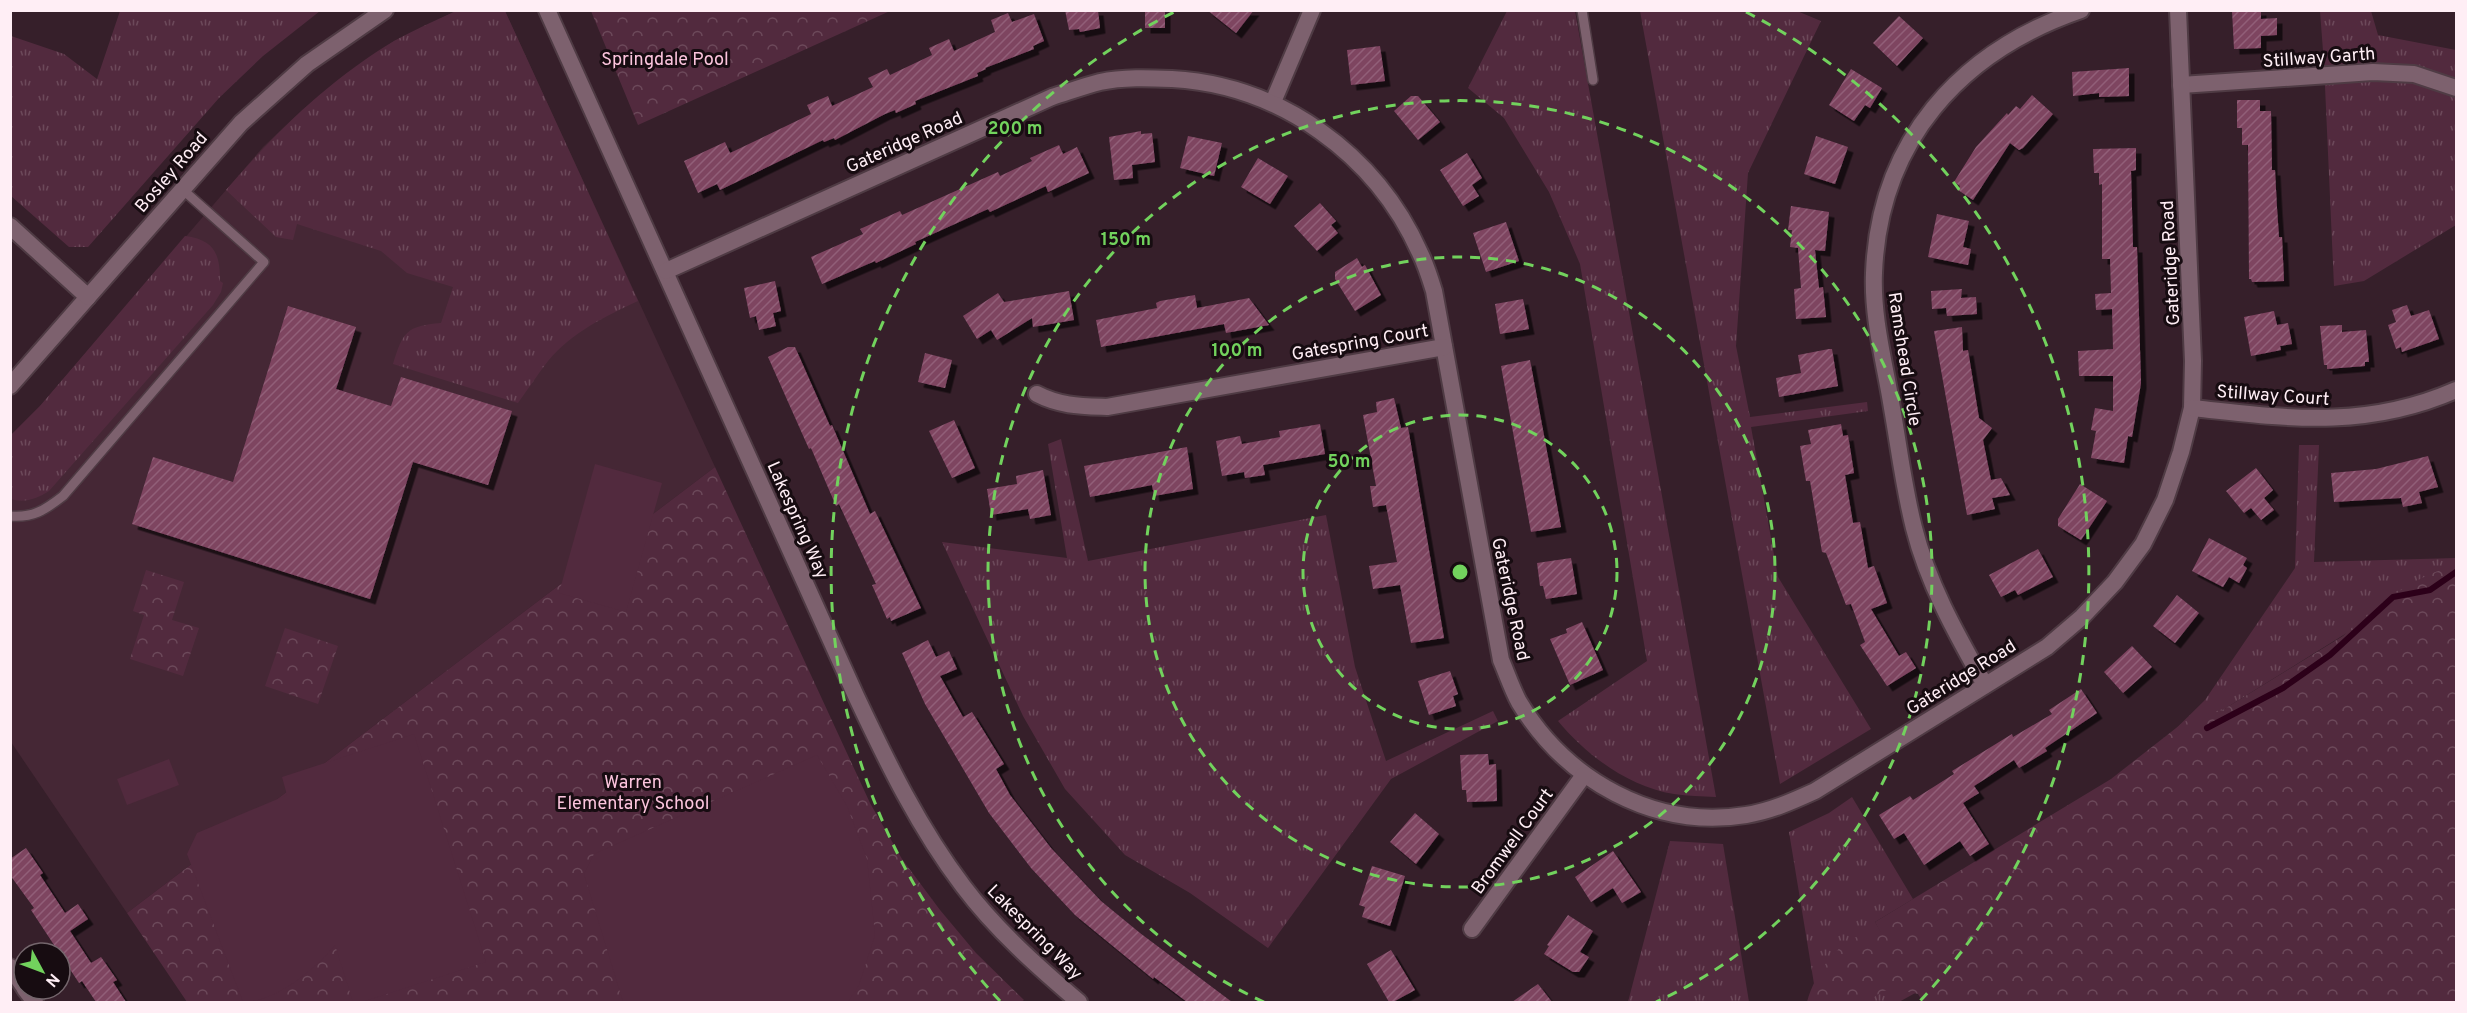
<svg xmlns="http://www.w3.org/2000/svg" width="2467" height="1013" viewBox="0 0 2467 1013" font-family="Overpass,sans-serif">
	<style>
		.built { fill: #452735 }
		.grass { fill: url(#grass-tufts) }
		.forest { fill: url(#forest-crowns) }
		.pitch { fill: #522a3e }
		.lines { fill: none; stroke-linecap: round; stroke-linejoin: round }
		.stream { stroke: #2c0019; stroke-width: 6 }
		.building { fill: url(#building-hatch); filter: url(#shadow) }
		.service-casing { stroke: #4f3b44; stroke-width: 12 }
		.minor-casing { stroke: #4f3b44; stroke-width: 20 }
		.tertiary-casing { stroke: #4f3b44; stroke-width: 20 }
		.service { stroke: #7d616e; stroke-width: 9 }
		.minor { stroke: #7d616e; stroke-width: 16 }
		.tertiary { stroke: #7d616e; stroke-width: 16 }
		.ring { fill: none; stroke: #72d25d; stroke-width: 3; stroke-dasharray: 10 8 }
		.labels { text-anchor: middle; stroke-width: 6; stroke-linejoin: round; paint-order: stroke }
		.street-label { font-size: 18px; fill: #ffeef5; stroke: #170c11 }
		.park-label { font-size: 18px; fill: #fcc4dd; stroke: #170c11 }
		.centre { fill: #72d25d; stroke: #170c11; stroke-width: 3 }
		.ring-label { font-size: 18px; text-anchor: middle; font-weight: bold; fill: #72d25d; stroke: #170c11; stroke-width: 6; stroke-linejoin: round; paint-order: stroke }
	</style>
	<defs>
		<pattern id="grass-tufts" width="24" height="20" patternUnits="userSpaceOnUse" patternTransform="scale(1.5)"><rect width="24" height="20" fill="#522a3e"/><path d="M3 7l-1-3M5 7V3M7 7l1-3M15 17l-1-3M17 17v-4M19 17l1-3" fill="none" stroke="#6c495a"/></pattern>
		<pattern id="forest-crowns" width="20" height="18" patternUnits="userSpaceOnUse" patternTransform="scale(1.5)"><rect width="20" height="18" fill="#522a3e"/><path d="M2 6a3 3 0 1 1 6 0M12 15a3 3 0 1 1 6 0" fill="none" stroke="#6c495a"/></pattern>
		<pattern id="building-hatch" width="6" height="6" patternUnits="userSpaceOnUse" patternTransform="scale(1.5)"><rect width="6" height="6" fill="#7e4461"/><path d="M-1 1l2-2M0 6l6-6M5 7l2-2" fill="none" stroke="#915f78"/></pattern>
		<filter id="shadow"><feDropShadow dx="5.5" dy="5.5" stdDeviation="0" flood-color="#0009"/></filter>
	</defs>
	<rect width="100%" height="100%" fill="#361f2a"/>
	<path class="built" d="M456 11H505L715 467 127 913 11 742V435L40 406 263 147 302 110 346 74 394 41Z"/>
	<g class="grass">
		<path d="M120 11H320L263 56 219 98 88 247H69L11 196V36L64 54 97 79Z"/>
		<path d="M456 11H505L638 301C606 316 572 332 548 361 538 374 528 389 518 403L393 364C403 332 406 326 441 323L453 287 407 273 381 251 297 224 293 240 276 237 226 190C275 133 329 80 394 41 414 30 436 20 456 11Z"/>
		<path d="M1507 11H1575L1716 797C1702 796 1688 796 1674 794 1629 787 1586 755 1558 721L1647 661 1580 264 1549 192 1504 118 1468 88Z"/>
		<path d="M1640 11H1797L1821 21 1748 173 1736 346 1750 417 1867 402 1868 411 1751 427 1778 577 1871 729 1780 784Z"/>
		<path d="M2320 11H2371L2378 35 2456 50V225L2364 281 2334 286 2324 64Z"/>
		<path d="M185 236C214 240 220 253 220 281L223 283 221 292 213 305 49 491C37 499 24 503 11 499V435L40 406Z"/>
		<path d="M1061 439 1088 561 1326 515 1355 667 1386 761 1493 711 1498 721 1391 779 1268 948 1190 893 1125 855 1065 789 1023 716 942 542 1067 558 1048 444Z"/>
		<path d="M2299 445H2319L2314 562 2456 558V565L2147 757 2205 700 2295 568Z"/>
		<path d="M1852 797 1913 899 1875 922 1917 992 1899 1002H1817L1789 832 1829 813Z"/>
		<path d="M1670 841 1723 844 1749 1002H1628Z"/>
	</g>
	<g class="forest">
		<path d="M591 11H890L638 125Z"/>
		<path d="M715 467 870 803 902 859 940 910 976 953 1024 1000 1021 1002H187L127 913Z"/>
		<path d="M2456 564V1002H1923L1918 994 1895 989 1883 991 1867 1002H1807C1815 972 1845 928 1881 933L1875 922 2111 779 2180 725 2191 718 2221 711 2343 636C2368 612 2398 589 2430 574 2439 570 2448 569 2456 564Z"/>
		<path d="M146 570 184 582 172 620 199 628 183 676 130 659 144 615 133 611Z"/>
		<path d="M285 628 338 646 318 704 265 686Z"/>
	</g>
	<g class="pitch">
		<path d="M595 464 662 483 626 612 559 593Z"/>
		<path d="M414 734 486 962 362 1002H353L335 945C316 969 274 1003 243 1002L187 854 197 833 287 795 282 777Z"/>
		<path d="M817 755 847 806 867 859 875 935 859 985 848 1002H623L584 874 594 854Z"/>
		<path d="M169 759 179 785 127 805 117 779Z"/>
	</g>
	<g class="lines">
		<path class="stream" d="M2207 728 2283 688 2330 655 2393 597 2430 590 2456 572"/>
	</g>
	<g class="building">
		<path d="M1065 10H1098L1100 28 1080 32 1079 29 1069 30Z"/>
		<rect x="1145" y="10" width="20" height="18"/>
		<path d="M1207 10H1254L1236 33Z"/>
		<path d="M2261 10V19L2277 18V35L2261 36V48L2234 49 2232 11Z"/>
		<path d="M1008 13 1012 22 1034 14 1044 41 1033 46 1034 49 985 68 986 69 977 73 978 76 915 101 916 104 896 113 895 110 885 114 835 140 834 138 824 142 823 140 720 190 717 184 698 193 684 161 725 142 730 153 811 114 807 105 828 96 832 106 873 87 868 78 887 69 890 75 932 55 929 48 949 39 954 51 995 32 991 20Z"/>
		<path d="M1899 16 1923 38 1897 66 1873 43Z"/>
		<path d="M1380 46 1385 81 1351 85 1347 50Z"/>
		<path d="M2129 68V96L2099 97V93L2073 96 2072 72Z"/>
		<path d="M1851 69 1882 88 1870 108 1865 105 1854 121 1829 105Z"/>
		<path d="M2032 95 2053 114 2023 148 2019 150 2010 143 1973 200 1958 190 1960 186 1954 182 1976 147 2007 113 2008 115 2016 106 2020 109Z"/>
		<path d="M1411 96H1418L1440 122 1418 140 1394 111Z"/>
		<path d="M2237 100H2260V111H2271L2272 170H2275L2277 208 2279 237H2282L2284 281 2252 282 2251 279H2249L2248 145H2242V128H2237Z"/>
		<path d="M1141 131V134L1152 133 1155 162 1132 165 1133 178 1114 180 1109 137Z"/>
		<path d="M1188 136 1222 143 1214 176 1180 168Z"/>
		<path d="M1816 136 1848 147 1835 184 1804 174Z"/>
		<path d="M1059 145 1063 154 1077 147 1089 173 1048 192 1046 186 990 212 988 209 915 242 916 244 876 263 875 261 822 284 811 257 863 234 860 229 900 211 902 215 998 172 1000 176 1032 161 1030 158Z"/>
		<path d="M2136 148V170L2131 171 2133 247H2137L2141 383 2132 437 2128 436 2124 463 2091 458 2096 431 2091 430 2095 408 2113 411V376H2079L2078 351 2113 349 2112 309 2096 310 2095 294 2111 293 2110 259H2102V184L2099 185V173H2094L2093 149Z"/>
		<path d="M1467 153 1482 178 1472 185 1479 196 1463 206 1440 170Z"/>
		<path d="M1258 158 1288 176 1270 204 1241 187Z"/>
		<path d="M1320 203 1336 221 1331 225 1338 233 1317 251 1294 226Z"/>
		<path d="M1791 206 1829 212 1825 251 1815 250 1819 288 1823 287 1826 317 1796 319 1794 289 1801 288 1798 248 1790 247 1792 230H1788Z"/>
		<path d="M1937 214 1969 221 1963 247 1971 249 1968 265 1928 257Z"/>
		<path d="M1506 222 1519 261 1486 272 1473 233Z"/>
		<path d="M1357 258 1362 267 1365 265 1381 295 1355 311 1335 279V272Z"/>
		<path d="M775 281 781 311 773 313 776 326 759 330 756 316 750 318 744 288Z"/>
		<path d="M1962 289 1961 298 1976 297 1977 314 1947 316 1946 308 1932 309 1931 291Z"/>
		<path d="M1069 291 1074 320 1033 327 1032 318 997 340 991 330 977 339 963 316 998 293 1004 302Z"/>
		<path d="M1195 295 1197 308 1249 298 1269 325 1226 333 1224 324 1101 347 1096 320 1157 308 1156 303 1160 301Z"/>
		<path d="M1523 299 1529 329 1500 334 1495 304Z"/>
		<path d="M2407 305 2411 316 2429 310 2439 339 2402 352 2401 347 2396 349 2388 325 2396 322 2392 310Z"/>
		<path d="M288 306 356 327 336 389 391 406 401 377 512 411 488 485 413 462 370 599 132 524 153 457 233 482Z"/>
		<path d="M2274 311 2277 325 2288 323 2292 344 2280 346 2281 350 2251 356 2244 317Z"/>
		<path d="M2342 325V332L2366 330 2369 362H2365V366L2327 369V365H2324L2320 326Z"/>
		<path d="M1962 327 1963 351 1968 350 1979 418 1992 428 1983 440 1991 480 2001 478 2010 495 1992 498 1995 509 1967 515 1934 331Z"/>
		<path d="M788 347H795L830 426 832 425 870 514 875 511 921 608 891 621 890 617 887 619 872 585 876 584 839 504 836 506 811 448 809 449 768 357Z"/>
		<path d="M1829 349H1832L1838 386 1779 397 1776 378 1801 373 1798 355Z"/>
		<path d="M925 353 952 360 945 388 918 382Z"/>
		<path d="M1530 360 1561 527 1531 532 1501 366Z"/>
		<path d="M1394 398 1401 428 1408 427 1444 638 1411 643 1400 585 1373 589 1369 566 1397 562 1386 505 1373 507 1370 486H1376L1363 415 1377 412 1376 402Z"/>
		<path d="M954 420 975 468 952 478 929 431Z"/>
		<path d="M1320 424 1325 454 1263 465 1265 475 1245 478 1244 472 1222 476 1216 441 1240 436 1242 444 1280 437 1279 431Z"/>
		<path d="M1841 424 1843 436 1848 435 1854 473 1845 475 1853 523 1860 522 1868 568 1874 566 1887 603 1871 609 1899 656 1906 652 1916 668 1887 686 1860 645 1865 642 1851 604 1846 605 1826 553 1822 552 1810 481H1806L1800 446 1811 444 1808 430Z"/>
		<path d="M1187 447 1193 489 1154 496 1152 485 1090 497 1084 466Z"/>
		<path d="M2428 456 2438 487 2419 492 2422 503 2403 507 2401 498 2334 502 2331 473 2376 469Z"/>
		<path d="M2256 468 2273 490 2264 498 2274 510 2261 520 2251 508 2244 513 2226 491Z"/>
		<path d="M1043 470 1051 515 1030 519 1028 509 991 515 987 489 1017 484 1016 476Z"/>
		<path d="M2080 484 2107 501 2081 540 2058 526V519Z"/>
		<path d="M2209 538 2247 558 2243 565 2247 568 2239 583 2229 577 2223 587 2192 571Z"/>
		<path d="M2038 549 2053 577 2018 595 2015 590 2001 597 1989 575Z"/>
		<path d="M1571 558 1577 594 1546 599 1543 586H1540L1537 563Z"/>
		<path d="M2177 595 2199 613 2175 643 2153 626Z"/>
		<path d="M1582 622 1603 670 1570 685 1550 639 1567 633 1566 629Z"/>
		<path d="M928 640 936 657 949 651 957 669 940 676 963 717 972 712 1004 764 996 769 1010 795 1051 848 1101 901 1140 933 1232 1002H1187L1154 977 1153 979 1075 915 1031 868 989 813 925 704 902 653Z"/>
		<path d="M2132 646 2152 667 2123 693 2104 672Z"/>
		<path d="M1450 671 1458 694 1453 696 1456 706 1429 715 1418 681Z"/>
		<path d="M2081 689 2097 713 2045 748 2047 751 2019 768 2014 760 1985 779 1974 786 1979 793 1963 803 1989 844 1970 856 1960 841 1924 865 1904 833 1894 839 1879 815 1910 796 1913 800 1954 774 1952 771 2012 734 2013 737 2052 714 2049 710Z"/>
		<path d="M1488 754 1489 765 1496 764 1497 801 1467 802 1466 790H1462L1460 755Z"/>
		<path d="M1415 813 1439 834 1416 864 1390 842Z"/>
		<path d="M26 848 43 873 40 875 65 913 78 904 88 919 70 931 91 963 101 957 117 980 113 982 126 1002H96L82 981 79 983 31 910 34 908 10 875V859Z"/>
		<path d="M1613 851 1641 892 1622 903 1613 888 1591 902 1575 877Z"/>
		<path d="M1372 866 1405 876 1390 926 1362 917 1365 907 1359 905Z"/>
		<path d="M1568 915 1593 931 1580 952 1589 957 1579 972H1573L1544 954 1549 946 1547 945Z"/>
		<path d="M1391 950 1415 990 1393 1002H1389L1367 964Z"/>
		<path d="M1538 984 1552 1002H1512Z"/>
	</g>
	<g class="lines">
		<g class="service-casing">
			<g id="service">
				<path d="M1582 10 1593 80"/>
				<path d="M10 516C33 518 45 510 63 496L264 262 182 189"/>
			</g>
		</g>
		<g class="minor-casing">
			<g id="minor">
				<path d="M547 10 856 696C887 762 919 828 963 886 996 930 1038 967 1079 1002"/>
				<path d="M2181 85 2373 72 2414 74 2456 88"/>
				<path d="M1273 102 1312 10"/>
				<path d="M666 271 1052 97C1068 92 1084 86 1100 82 1123 77 1149 78 1172 79 1280 85 1376 154 1420 253 1426 265 1430 278 1434 291L1501 660C1507 674 1512 689 1519 702 1566 780 1654 830 1746 815 1771 811 1793 801 1815 791L2047 647 2082 617 2115 582 2143 544 2165 500 2181 452 2192 408 2193 361 2178 10"/>
				<path d="M10 386 88 297"/>
				<path d="M1037 394C1060 406 1081 406 1107 407L1444 347"/>
				<path d="M2192 408C2286 418 2365 430 2456 390"/>
				<path d="M1985 685C1957 635 1928 584 1914 528 1904 489 1899 447 1892 408 1885 364 1872 318 1874 273 1879 142 1959 52 2081 10"/>
				<path d="M1472 929 1584 775"/>
				<path d="M10 967 24 987"/>
				<path d="M25 989 35 1002"/>
			</g>
		</g>
		<g class="tertiary-casing">
			<path id="tertiary" d="M10 226 88 297 241 123 307 64 385 10"/>
		</g>
		<use href="#service" class="service"/>
		<use href="#minor" class="minor"/>
		<use href="#tertiary" class="tertiary"/>
	</g>
	<g class="ring">
		<circle cx="1460" cy="572" r="157"/>
		<circle cx="1460" cy="572" r="315"/>
		<path d="M1264 1002A472 472 0 1 1 1656 1002"/>
		<path d="M1000 1001A629 629 0 0 1 1174 12M1746 12A629 629 0 0 1 1920 1001"/>
	</g>
	<g class="labels">
		<g class="street-label">
			<text transform="translate(2319 57) rotate(-4)" y="6">Stillway Garth</text>
			<text transform="translate(904 142) rotate(-24)" y="6">Gateridge Road</text>
			<text transform="translate(171 172) rotate(-49)" y="6">Bosley Road</text>
			<text transform="translate(2170 263) rotate(-93)" y="6">Gateridge Road</text>
			<text transform="translate(1360 342) rotate(-10)" y="6">Gatespring Court</text>
			<text transform="translate(1905 359) rotate(81)" y="6">Ramshead Circle</text>
			<text transform="translate(2273 395) rotate(4)" y="6">Stillway Court</text>
			<text transform="translate(798 520) rotate(66)" y="6">Lakespring Way</text>
			<text transform="translate(1511 599) rotate(78)" y="6">Gateridge Road</text>
			<text transform="translate(1961 677) rotate(-32)" y="6">Gateridge Road</text>
			<text transform="translate(1512 841) rotate(-54)" y="6">Bromwell Court</text>
			<text transform="translate(1035 932) rotate(45)" y="6">Lakespring Way</text>
		</g>
		<g class="park-label">
			<text x="665" y="65">Springdale Pool</text>
			<text x="633" y="788">Warren<tspan x="633" dy="21">Elementary School</tspan></text>
		</g>
	</g>
	<circle cx="1460" cy="572" r="9" class="centre"/>
	<g class="ring-label">
		<text x="1015" y="134">200 m</text>
		<text x="1126" y="245">150 m</text>
		<text x="1237" y="356">100 m</text>
		<text x="1349" y="467">50 m</text>
	</g>
	<rect width="2467" height="1013" fill="none" stroke="#ffeef5" stroke-width="24"/>
	<g transform="translate(42 971) rotate(131)"><circle r="28" fill="#170c11" stroke="#74666c" stroke-width="1.5"/>
	<path d="M0-4.5L10 22L0 15L-10 22Z" fill="#72d25d"/>
	<text y="-9" font-size="16" font-weight="bold" text-anchor="middle" fill="#ffeef5">N</text>
	</g>
</svg>
